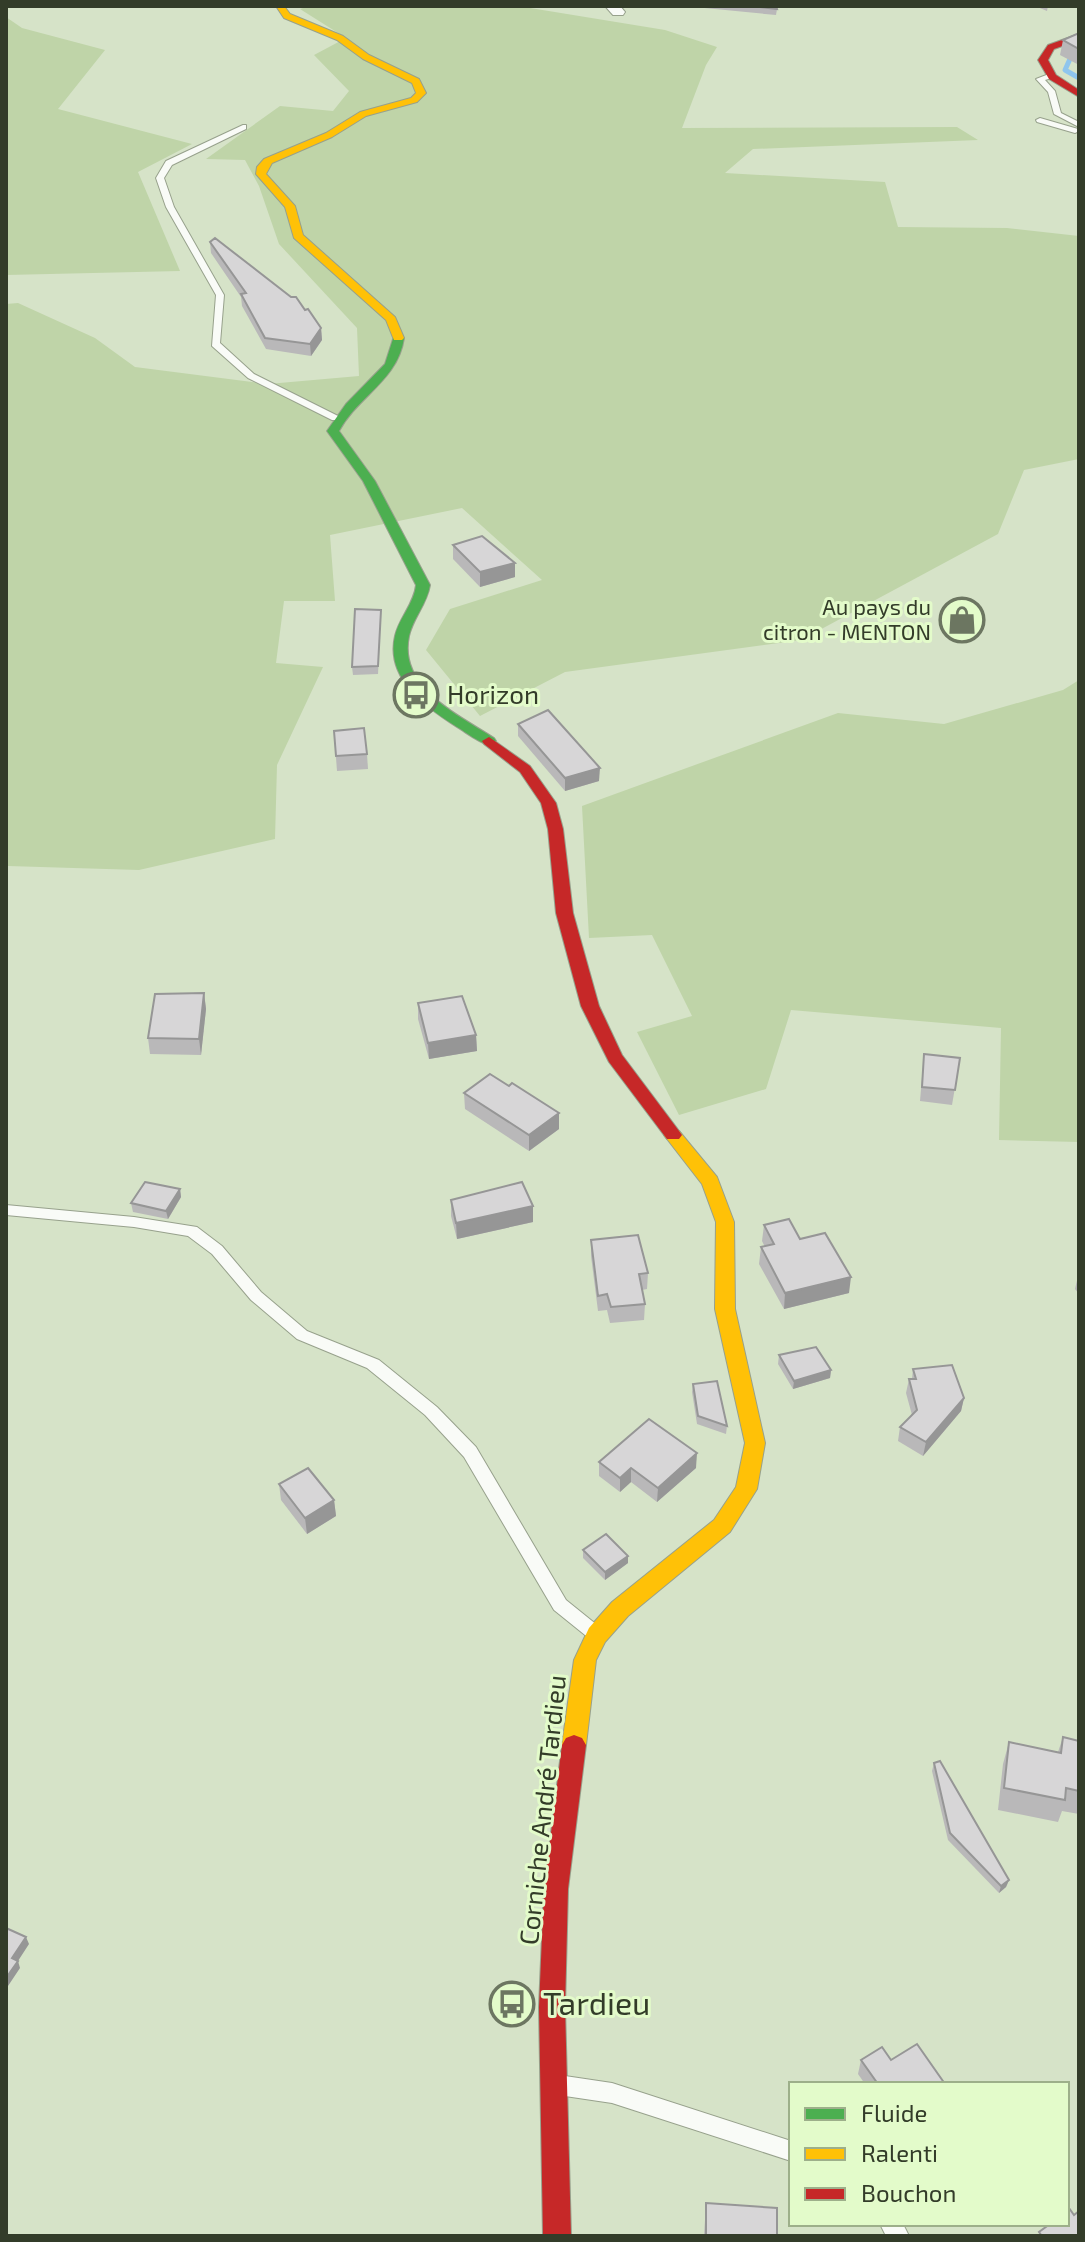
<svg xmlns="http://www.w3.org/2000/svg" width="1085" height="2242" viewBox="0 0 1085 2242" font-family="'Exo 2',sans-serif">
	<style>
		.green { fill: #bfd4a8 }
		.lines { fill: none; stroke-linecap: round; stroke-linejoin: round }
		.stream { stroke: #8ec5ed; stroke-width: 5 }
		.lane-casing { stroke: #97a18c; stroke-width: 2 }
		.street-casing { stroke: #97a18c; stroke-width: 2 }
		.fast-casing { stroke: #97a18c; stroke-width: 2 }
		.slow-casing { stroke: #97a18c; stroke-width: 2 }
		.jam-casing { stroke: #97a18c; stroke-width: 2 }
		.lane { fill: #f9fbf7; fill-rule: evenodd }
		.street { fill: #f9fbf7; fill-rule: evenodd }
		.fast { fill: #4caf50; fill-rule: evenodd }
		.slow { fill: #ffc107; fill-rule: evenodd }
		.jam { fill: #c62828; fill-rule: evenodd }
		.wall { fill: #b9b8b9 }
		.shaded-wall { fill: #969696 }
		.building { fill: #d7d6d7; stroke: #969696; stroke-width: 2 }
		.labels { text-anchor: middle; stroke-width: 6; stroke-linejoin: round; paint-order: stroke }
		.far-poi-label { font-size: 22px; fill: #333c29; stroke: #e3fbca; text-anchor: end }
		.poi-label { font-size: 26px; fill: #333c29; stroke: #e3fbca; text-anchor: start }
		.street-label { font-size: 26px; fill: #333c29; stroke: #e3fbca }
		.near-poi-label { font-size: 32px; fill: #333c29; stroke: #e3fbca; text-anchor: start }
	</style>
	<rect width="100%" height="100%" fill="#d6e3c8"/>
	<g class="green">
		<path d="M309 6H518L665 30 717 47 706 65 682 128 957 127 978 140 753 149 725 173 885 182 898 227 1007 228 1079 236V459L1024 470 998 534 801 640 565 672 480 716 426 650 450 609 542 580 462 508 330 535 335 601H284L276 663 323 667 277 765 275 839 139 870 8 866 6 304 18 303 95 338 135 367 268 384 359 376 357 328 279 244 259 186 245 160 206 159 280 106 333 111 349 91 314 55 346 38 300 9Z"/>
		<path d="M6 17 22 28 105 50 58 109 192 144 138 172 180 271 6 275Z"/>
		<path d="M1079 680V1142L999 1140 1001 1028 791 1010 766 1089 679 1115 637 1032 692 1016 652 935 589 938 582 806 838 713 944 724 1063 690Z"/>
	</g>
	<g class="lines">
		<path class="stream" d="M1074 50 1065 70 1079 78"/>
		<g class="lane-casing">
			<g id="lane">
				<path d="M1049 74 1052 78 1045 80 1055 91 1061 113 1079 122V127L1054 114 1048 92 1036 79Z"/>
				<path d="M1040 118 1078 129 1079 131 1075 133 1037 122 1036 120Z"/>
				<path d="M243 125H246V129L172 165 164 178 174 207 224 295 220 343 254 374 338 416V420H332L248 378 212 346 216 295 166 207 156 178 166 161Z"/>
				<path d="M6 1205 134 1217 197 1227 222 1246 261 1292 307 1331 379 1360 437 1407 476 1447 566 1600 597 1625 600 1630 597 1635 591 1637 585 1635 554 1610 464 1457 425 1415 367 1368 297 1339 251 1300 212 1254 188 1236 134 1227 6 1215Z"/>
				<path d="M565 2076 612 2083 791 2141V2161L612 2103 565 2096 558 2093 555 2086 558 2079Z"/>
				<path d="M880 2224H903L909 2236H886Z"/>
			</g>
		</g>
		<g class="street-casing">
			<path id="street" d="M605 6H620L625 12 623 15H613Z"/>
		</g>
		<g class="fast-casing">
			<path id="fast" d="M394 336 404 338C398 380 358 396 339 431L375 481 430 585C427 604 413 618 409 636 398 688 459 715 494 738L496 741 489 745C478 742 467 733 457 727 426 707 385 679 395 636 399 618 414 604 416 585L363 481 327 431 346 404 385 364Z"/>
		</g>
		<g class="slow-casing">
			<g id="slow">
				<path d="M276 6H284L290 14 343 36 369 55 419 79 426 93 417 102 366 116 332 137 272 163 266 174 295 206 303 235 395 317 404 338 402 340H394L386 320 294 238 285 207 256 174 257 167 264 159 326 133 360 112 411 98 416 93 412 83 363 59 337 40 284 18Z"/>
				<path d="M673 1129 679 1131 717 1177 734 1222 735 1309 765 1443 757 1489 730 1532 628 1616 605 1642 596 1660 586 1745 582 1752 574 1755 566 1752 562 1745 574 1660 589 1628 612 1602 714 1520 736 1487 745 1443 715 1309 716 1222 702 1184 664 1135Z"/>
			</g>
		</g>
		<g class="jam-casing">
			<g id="jam">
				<path d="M1079 34V40L1054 49 1048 60 1056 75 1079 90V97L1049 79 1038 60 1048 45Z"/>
				<path d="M489 737 530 766 556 803 563 829 573 913 599 1006 622 1055 682 1135 679 1139H667L609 1062 581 1006 556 913 548 829 541 803 520 772 484 744 482 741Z"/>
				<path d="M574 1735 582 1738 586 1745 568 1889 565 2007 571 2236H543L539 2007 544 1889 562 1745 566 1738Z"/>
			</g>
		</g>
		<use href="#lane" class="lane"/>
		<use href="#street" class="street"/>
		<use href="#fast" class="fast"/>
		<use href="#slow" class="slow"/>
		<use href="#jam" class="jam"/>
	</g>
	<g class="wall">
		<path d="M684 6H776L777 9 776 15Z"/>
		<path d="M1035 6H1048L1047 11Z"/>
		<path d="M1079 33V65L1060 55 1063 40Z"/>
		<path d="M210 242 305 310 321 328 322 340 311 356 266 349 242 306 241 297 211 253Z"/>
		<path d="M453 545 515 577 480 587 453 559Z"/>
		<path d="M381 610 378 674 353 675 352 667Z"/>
		<path d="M518 724 599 781 565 791 518 736Z"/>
		<path d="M334 731 367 754 368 769 337 771Z"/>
		<path d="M204 993 206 1009 201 1055 150 1054 148 1038Z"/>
		<path d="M418 1003 476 1035 477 1051 429 1059 418 1019Z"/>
		<path d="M924 1054 960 1058 952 1105 920 1101Z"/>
		<path d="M464 1093 559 1129 529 1151 465 1109Z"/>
		<path d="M180 1189 181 1197 168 1219 133 1212 131 1203Z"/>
		<path d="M451 1200 533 1222 457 1239 451 1216Z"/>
		<path d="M764 1225 800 1239 849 1293 784 1309 759 1264 761 1247H765L762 1241Z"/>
		<path d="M591 1240 648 1273 647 1289 642 1290 645 1304 644 1320 610 1323 607 1310 598 1311 591 1256Z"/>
		<path d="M1078 1276H1079V1294L1075 1289Z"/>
		<path d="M779 1355 831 1370 830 1378 793 1389 778 1364Z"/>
		<path d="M913 1369 964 1398 961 1411 923 1456 898 1441 900 1427 912 1415 906 1393 909 1379H912Z"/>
		<path d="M693 1384 727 1426 726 1434 697 1424 692 1392Z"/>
		<path d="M599 1462 696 1468 657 1502 631 1482 620 1492 599 1476Z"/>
		<path d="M279 1484 334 1500 336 1516 307 1534 281 1500Z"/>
		<path d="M583 1550 628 1556V1563L605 1580 583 1558Z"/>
		<path d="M1063 1737 1079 1741V1814L1062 1811 1058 1822 998 1810 1003 1764 1009 1742 1058 1752Z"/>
		<path d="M934 1763 1009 1880 1006 1887 999 1893 948 1840 932 1771Z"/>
		<path d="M861 2060H891L945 2084H865L858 2074Z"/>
		<path d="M706 2203 777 2236H704Z"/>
	</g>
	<g class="shaded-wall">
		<path d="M321 328 322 340 311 356 310 344Z"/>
		<path d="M515 563V577L480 587V572Z"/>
		<path d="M600 768 599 781 565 791V778Z"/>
		<path d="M204 993 206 1009 201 1055 199 1039Z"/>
		<path d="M476 1035 477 1051 429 1059 428 1043Z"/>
		<path d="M559 1113V1129L529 1151V1135Z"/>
		<path d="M180 1189 181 1197 168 1219 166 1211Z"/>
		<path d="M533 1206V1222L457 1239 456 1223Z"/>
		<path d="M851 1277 849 1293 784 1309 785 1293Z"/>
		<path d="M831 1370 830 1378 793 1389 794 1381Z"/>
		<path d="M964 1398 961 1411 923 1456 926 1442Z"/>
		<path d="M697 1453 696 1468 657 1502 658 1488Z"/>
		<path d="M631 1468V1482L620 1492V1478Z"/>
		<path d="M334 1500 336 1516 307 1534 305 1518Z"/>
		<path d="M628 1556V1563L605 1580V1572Z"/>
		<path d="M1009 1880 1006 1887 999 1893 1001 1886Z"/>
		<path d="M26 1937 29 1944 18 1961 20 1968 6 1989V1978L12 1958Z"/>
	</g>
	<g class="building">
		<path d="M751 6H776L777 9Z"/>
		<path d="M1079 33V49L1063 40Z"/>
		<path d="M215 238 291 297H296L305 310 308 309 321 328 310 344 265 338 241 294 246 293 210 242Z"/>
		<path d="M482 536 515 563 480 572 453 545Z"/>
		<path d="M355 609 381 610 378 666 352 667Z"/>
		<path d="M548 710 600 768 565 778 518 724Z"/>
		<path d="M364 728 367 754 336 756 334 731Z"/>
		<path d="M204 993 199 1039 148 1038 155 994Z"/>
		<path d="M462 996 476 1035 428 1043 418 1003Z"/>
		<path d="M924 1054 960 1058 955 1090 922 1087Z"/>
		<path d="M490 1074 509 1086 512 1083 559 1113 529 1135 464 1093Z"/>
		<path d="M145 1182 180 1189 166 1211 131 1203Z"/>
		<path d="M522 1182 533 1206 456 1223 451 1200Z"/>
		<path d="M789 1219 800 1239 825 1233 851 1277 785 1293 761 1247 774 1244 764 1225Z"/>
		<path d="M638 1235 648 1273 639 1274 645 1304 611 1307 607 1294 598 1296 591 1240Z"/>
		<path d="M816 1347 831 1370 794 1381 779 1355Z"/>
		<path d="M952 1365 964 1398 926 1442 900 1427 917 1410 909 1379H916L913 1369Z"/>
		<path d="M717 1381 727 1426 698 1416 693 1384Z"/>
		<path d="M649 1419 697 1453 658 1488 631 1468 620 1478 599 1462Z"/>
		<path d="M308 1468 334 1500 305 1518 279 1484Z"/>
		<path d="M606 1534 628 1556 605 1572 583 1550Z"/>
		<path d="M1063 1737 1079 1741V1791L1066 1788 1065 1800 1004 1788 1009 1742 1061 1753Z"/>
		<path d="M940 1761 1009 1880 1001 1886 950 1833 934 1763Z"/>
		<path d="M6 1928 26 1937 12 1958 18 1961 6 1978Z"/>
		<path d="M917 2044 945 2084H878L861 2060 882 2047 891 2060Z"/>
		<path d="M706 2203 777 2208V2236H706Z"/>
		<path d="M1069 2208 1074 2215 1079 2211V2236H1042L1039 2232 1050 2224H1067V2210Z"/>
	</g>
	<defs>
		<g id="shop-ring" transform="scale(2.3)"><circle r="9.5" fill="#e3fbca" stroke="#6c7661" stroke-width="1.5"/><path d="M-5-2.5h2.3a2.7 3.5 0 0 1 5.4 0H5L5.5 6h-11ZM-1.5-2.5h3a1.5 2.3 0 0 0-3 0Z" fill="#6c7661"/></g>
		<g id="bus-ring" transform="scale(2.3)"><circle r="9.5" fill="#e3fbca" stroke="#6c7661" stroke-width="1.5"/><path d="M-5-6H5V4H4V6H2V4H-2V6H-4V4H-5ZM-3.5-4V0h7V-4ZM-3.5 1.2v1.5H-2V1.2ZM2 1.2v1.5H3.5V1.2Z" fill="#6c7661"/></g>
	</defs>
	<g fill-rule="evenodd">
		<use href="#shop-ring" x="962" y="620"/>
		<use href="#bus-ring" x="416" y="695"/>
		<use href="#bus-ring" x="512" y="2004"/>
	</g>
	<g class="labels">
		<g class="far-poi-label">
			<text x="931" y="615">Au pays du<tspan x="931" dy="25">citron - MENTON</tspan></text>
		</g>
		<g class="poi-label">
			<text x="447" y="704">Horizon</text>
		</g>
		<g class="street-label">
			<text transform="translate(543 1810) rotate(-84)" y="9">Corniche André Tardieu</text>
		</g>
		<g class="near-poi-label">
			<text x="543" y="2015">Tardieu</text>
		</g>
	</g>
	<rect width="1085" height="2242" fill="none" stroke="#333c29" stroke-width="16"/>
	<rect x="789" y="2082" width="280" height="144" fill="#e3fbca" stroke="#9daf8a" stroke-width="2"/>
	<rect x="805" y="2108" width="40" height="12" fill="#4caf50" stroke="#9daf8a" stroke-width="2"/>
	<text x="861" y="2122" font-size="24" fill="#333c29">Fluide</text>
	<rect x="805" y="2148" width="40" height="12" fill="#ffc107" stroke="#9daf8a" stroke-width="2"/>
	<text x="861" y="2162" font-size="24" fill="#333c29">Ralenti</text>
	<rect x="805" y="2188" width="40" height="12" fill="#c62828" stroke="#9daf8a" stroke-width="2"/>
	<text x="861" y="2202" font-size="24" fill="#333c29">Bouchon</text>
</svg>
